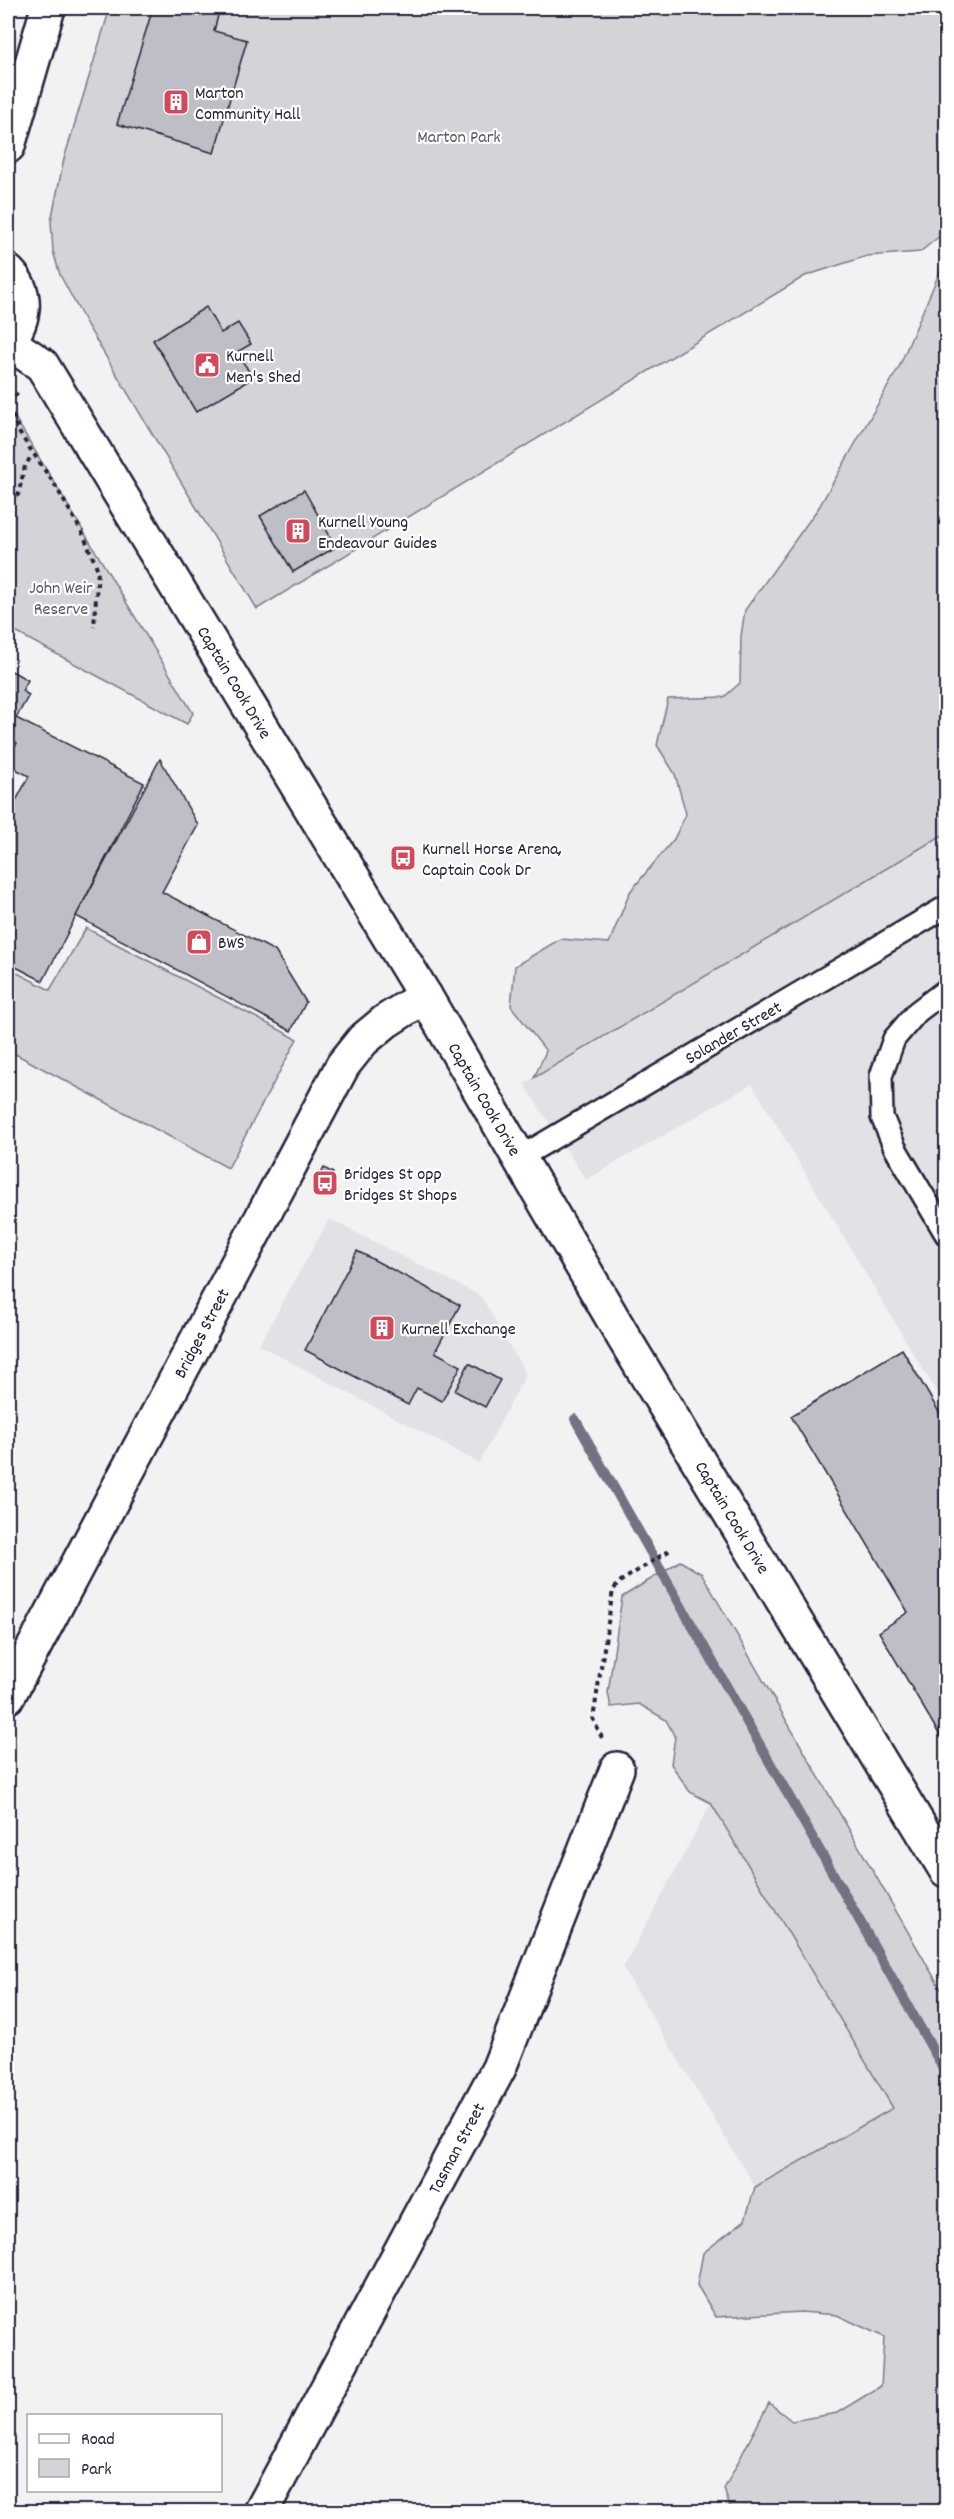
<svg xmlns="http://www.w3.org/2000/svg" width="954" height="2519" viewBox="0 0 954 2519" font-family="Dekko,sans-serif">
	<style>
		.built { fill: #e2e2e6 }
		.green { fill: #d3d3d8; stroke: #7a7a8a; stroke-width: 1.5 }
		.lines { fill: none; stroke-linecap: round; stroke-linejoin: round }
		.stream { stroke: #727282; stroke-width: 10 }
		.building { fill: #bebec6; stroke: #22223b; stroke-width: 1.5 }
		.service-casing { stroke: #22223b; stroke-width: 26 }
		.minor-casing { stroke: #22223b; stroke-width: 38 }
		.secondary-casing { stroke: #22223b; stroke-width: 38 }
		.path { stroke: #22223b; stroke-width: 4; stroke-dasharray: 4.5 4.5; stroke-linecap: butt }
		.service { stroke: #fff; stroke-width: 21 }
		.minor { stroke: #fff; stroke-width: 33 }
		.secondary { stroke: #fff; stroke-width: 33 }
		.labels { text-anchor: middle; stroke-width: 4.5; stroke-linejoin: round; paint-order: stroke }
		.poi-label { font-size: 18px; fill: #22223b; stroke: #fff; text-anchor: start }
		.park-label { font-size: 18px; fill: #57576a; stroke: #fff }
		.street-label { font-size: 18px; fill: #22223b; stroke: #fff }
	</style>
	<rect width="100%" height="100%" fill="#f2f2f3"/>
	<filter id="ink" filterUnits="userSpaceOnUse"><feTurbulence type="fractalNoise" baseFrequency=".0167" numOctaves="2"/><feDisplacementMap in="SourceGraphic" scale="12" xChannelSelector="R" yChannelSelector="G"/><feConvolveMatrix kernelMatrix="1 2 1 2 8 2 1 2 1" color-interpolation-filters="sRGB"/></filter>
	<g filter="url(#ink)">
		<g class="built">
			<path d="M946 833V1408L752 1084 586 1180 524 1084Z"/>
			<path d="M329 1219 481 1296 526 1374 479 1463 259 1345Z"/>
			<path d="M711 1803 893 2109 755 2187 623 1968Z"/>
		</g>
		<g class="green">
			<path d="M110 8H946V231L920 252 867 256 805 276 257 609 87 325 60 275 53 251 51 221 64 159Z"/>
			<path d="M946 257V833L534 1078 546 1051 511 1006 515 966 560 939 609 943 630 892 674 839 686 814 675 774 657 745 668 699 724 697 740 683 741 636 745 610 819 507 899 367Z"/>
			<path d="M8 406 193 713 187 724 8 628Z"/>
			<path d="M86 928 297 1039 228 1168 8 1050V968L50 990Z"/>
			<path d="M680 1561 702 1574 946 1998V2511H731L724 2489 769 2403 792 2421 837 2413 881 2386 884 2337 837 2315 801 2312 716 2317 697 2285 703 2253 745 2220 755 2187 893 2108 711 1803 690 1792 671 1764 675 1737 666 1720 639 1704 611 1707 608 1693 622 1597Z"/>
		</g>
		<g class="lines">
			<path class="stream" d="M575 1419 946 2073"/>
		</g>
		<g class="building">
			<path d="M153 8H220L214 31 247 40 214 153 117 124Z"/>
			<path d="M206 307 221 333 238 323 251 344 237 352 253 378 196 412 153 340Z"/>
			<path d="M304 490 336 547 293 572 260 516Z"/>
			<path d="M8 669 28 680 22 691 29 695 16 718 144 783 43 981 8 963V816L29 776 8 765V759L17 743 8 738Z"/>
			<path d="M160 759 198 825 162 892 275 951 306 1002 291 1031 76 916Z"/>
			<path d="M324 1168 333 1173 323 1192 314 1187Z"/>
			<path d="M357 1251 460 1305 435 1352 461 1366 442 1401 417 1388 408 1405 305 1350Z"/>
			<path d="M902 1349 946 1424V1746L879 1632 908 1612 791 1416Z"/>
			<path d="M469 1363 500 1380 485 1407 455 1391Z"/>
		</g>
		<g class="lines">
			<g class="service-casing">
				<g id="service">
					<path d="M946 990 917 1012 894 1039 881 1076 882 1117 895 1148 946 1234"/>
					<path d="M519 1158 946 907"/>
				</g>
			</g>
			<g class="minor-casing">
				<g id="minor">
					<path d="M8 1696 343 1065 363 1040 386 1021 425 996"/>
					<path d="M261 2512 499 2068 617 1769"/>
				</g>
			</g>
			<g class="secondary-casing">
				<g id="secondary">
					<path d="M8 146 48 8"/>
					<path d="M8 272C29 293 25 320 8 342"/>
					<path d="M8 342 42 365 425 996 624 1338 946 1870"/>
				</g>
			</g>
			<g class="path">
				<path d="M18 393 8 404 20 434 55 485 83 534 98 570 94 627"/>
				<path d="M8 499 18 495 25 466 32 455"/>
				<path d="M602 1738 593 1719 613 1590 621 1581 672 1549"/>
			</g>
			<use href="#service" class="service"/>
			<use href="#minor" class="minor"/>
			<use href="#secondary" class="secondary"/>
		</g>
	</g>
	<defs>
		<g id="building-square" transform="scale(1.35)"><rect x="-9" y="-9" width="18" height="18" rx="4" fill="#d1495b" stroke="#fff"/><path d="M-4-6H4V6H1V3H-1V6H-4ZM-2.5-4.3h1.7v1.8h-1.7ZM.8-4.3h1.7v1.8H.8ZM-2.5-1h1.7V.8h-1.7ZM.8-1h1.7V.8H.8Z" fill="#fff"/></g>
		<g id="civic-square" transform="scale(1.35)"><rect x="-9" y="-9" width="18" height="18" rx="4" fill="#d1495b" stroke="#fff"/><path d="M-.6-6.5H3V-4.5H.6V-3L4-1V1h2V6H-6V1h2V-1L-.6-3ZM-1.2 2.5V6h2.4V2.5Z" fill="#fff"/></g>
		<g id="bus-square" transform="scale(1.35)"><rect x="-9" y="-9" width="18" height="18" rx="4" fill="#d1495b" stroke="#fff"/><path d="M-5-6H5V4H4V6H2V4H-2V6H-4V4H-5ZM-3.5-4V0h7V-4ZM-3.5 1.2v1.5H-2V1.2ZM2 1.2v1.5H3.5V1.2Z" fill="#fff"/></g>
		<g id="shop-square" transform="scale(1.35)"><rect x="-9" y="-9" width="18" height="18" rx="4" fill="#d1495b" stroke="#fff"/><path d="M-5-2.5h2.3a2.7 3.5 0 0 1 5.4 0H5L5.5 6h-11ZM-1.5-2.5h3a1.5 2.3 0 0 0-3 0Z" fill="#fff"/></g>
	</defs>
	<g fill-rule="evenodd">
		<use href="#building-square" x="176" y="102"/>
		<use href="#civic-square" x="207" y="365"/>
		<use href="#building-square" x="298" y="531"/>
		<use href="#bus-square" x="403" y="858"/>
		<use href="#shop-square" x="199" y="942"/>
		<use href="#bus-square" x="325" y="1183"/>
		<use href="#building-square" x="382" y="1328"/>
	</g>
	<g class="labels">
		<g class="poi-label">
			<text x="195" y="98">Marton<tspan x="195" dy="21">Community Hall</tspan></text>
			<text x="226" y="361">Kurnell<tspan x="226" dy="21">Men's Shed</tspan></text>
			<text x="318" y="527">Kurnell Young<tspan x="318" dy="21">Endeavour Guides</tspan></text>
			<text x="422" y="854">Kurnell Horse Arena,<tspan x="422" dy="21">Captain Cook Dr</tspan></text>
			<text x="218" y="948">BWS</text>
			<text x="344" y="1179">Bridges St opp<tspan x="344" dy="21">Bridges St Shops</tspan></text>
			<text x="401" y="1334">Kurnell Exchange</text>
		</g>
		<g class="park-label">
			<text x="459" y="142">Marton Park</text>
			<text x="61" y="593">John Weir<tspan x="61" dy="21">Reserve</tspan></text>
		</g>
		<g class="street-label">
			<text transform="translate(235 682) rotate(59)" y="6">Captain Cook Drive</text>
			<text transform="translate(733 1032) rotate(-30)" y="6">Solander Street</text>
			<text transform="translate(485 1099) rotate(60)" y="6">Captain Cook Drive</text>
			<text transform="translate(201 1333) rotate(-62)" y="6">Bridges Street</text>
			<text transform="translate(733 1517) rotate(59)" y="6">Captain Cook Drive</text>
			<text transform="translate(456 2148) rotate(-62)" y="6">Tasman Street</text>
		</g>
	</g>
	<rect width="954" height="2519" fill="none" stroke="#fff" stroke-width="30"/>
	<rect x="15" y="15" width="924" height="2489" fill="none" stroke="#22223b" stroke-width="2" filter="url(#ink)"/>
	<rect x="27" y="2414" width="195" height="78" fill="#ffffff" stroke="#a7a7b1" stroke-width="1.5"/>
	<rect x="39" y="2434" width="30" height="9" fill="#ffffff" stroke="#a7a7b1" stroke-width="1.5"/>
	<text x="81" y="2444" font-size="18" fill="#22223b">Road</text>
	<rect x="39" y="2459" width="30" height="18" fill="#d3d3d8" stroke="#a7a7b1" stroke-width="1.5"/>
	<text x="81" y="2474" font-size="18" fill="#22223b">Park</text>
</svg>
